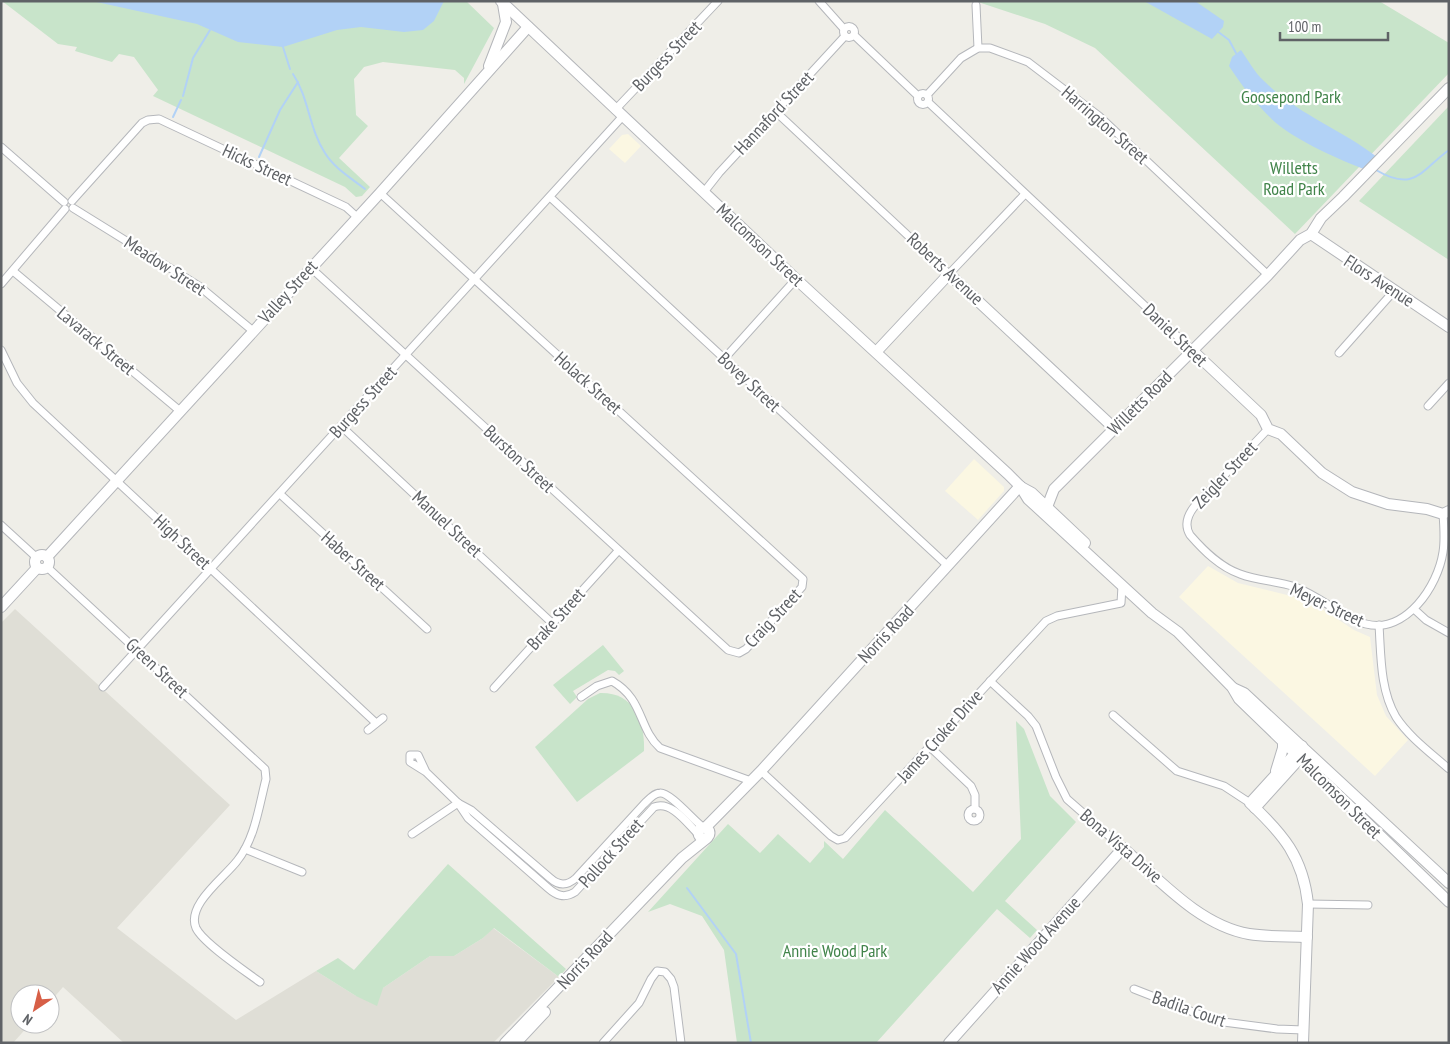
<svg xmlns="http://www.w3.org/2000/svg" width="1450" height="1044" viewBox="0 0 1450 1044" font-family="'PT Sans Narrow',sans-serif">
	<style>
		.commercial { fill: #fbf7e2 }
		.education { fill: #dfded6 }
		.green { fill: #c8e4ca }
		.water { fill: #b2d2f6 }
		.lines { fill: none; stroke-linecap: round; stroke-linejoin: round }
		.stream { stroke: #b2d2f6; stroke-width: 2 }
		.street-casing { stroke: #b5b7bb; stroke-width: 9 }
		.secondary-casing { stroke: #b4b6ba; stroke-width: 12 }
		.street { stroke: #fff; stroke-width: 7 }
		.secondary { stroke: #fff; stroke-width: 10 }
		.labels { text-anchor: middle; stroke-width: 4.5; stroke-linejoin: round; paint-order: stroke }
		.street-label { font-size: 18px; fill: #5f6266; stroke: #fff }
		.park-label { font-size: 18px; fill: #41844a; stroke: #fff }
	</style>
	<rect width="100%" height="100%" fill="#efeee8"/>
	<g class="commercial">
		<path d="M628 134 641 146 625 163 609 149 622 135Z"/>
		<path d="M974 459 1004 487V491L978 520 945 491Z"/>
		<path d="M1208 566 1238 583 1299 598 1322 609 1354 630 1370 637 1377 695 1386 716 1408 740 1375 776 1179 597Z"/>
	</g>
	<path class="education" d="M15 609 230 805 117 928 236 1020 316 971 356 996 383 988 430 956H454L483 938 493 928 559 977 493 1043H124L63 987 50 1002V994H20V1024H30L13 1043H1V623Z"/>
	<g class="green">
		<path d="M2 1H466L494 28 464 84V78L455 70 383 62 364 67 354 79 356 115 368 126 339 158 370 187 362 196 356 197 345 187 153 96 158 90 134 57 119 54 112 62 75 51 77 47 58 44Z"/>
		<path d="M975 1H1379L1449 43V73L1295 234 1095 48 1045 24Z"/>
		<path d="M1449 106V260L1359 201Z"/>
		<path d="M603 645 624 671 619 675 615 671 608 670 573 691 577 697 570 704 553 685Z"/>
		<path d="M600 693C634 692 645 721 644 751L577 802 535 747 588 699Z"/>
		<path d="M1016 721 1024 729 1050 796 1076 822 1005 901 1037 930 1030 938 997 909 876 1043H737L724 950 702 916 670 904 648 912 728 824 760 853 778 834 810 863 824 847V841L843 859 885 810 973 892 1021 839Z"/>
		<path d="M448 864 566 969 559 977 494 928 483 938 454 956H430L383 988 377 1006 356 996 316 971 338 958 354 970Z"/>
	</g>
	<g class="water">
		<path d="M92 1H444L434 21 423 30 404 32 361 27 337 30 283 47 238 42 197 24Z"/>
		<path d="M1144 1H1195L1224 21 1223 27 1212 39Z"/>
		<path d="M1241 50C1248 60 1255 73 1264 81 1297 114 1341 129 1377 157L1366 170C1338 159 1299 142 1276 123 1258 107 1242 86 1229 66L1232 57Z"/>
	</g>
	<g class="lines">
		<g class="stream">
			<path d="M1217 31 1229 40 1236 53"/>
			<path d="M283 47 290 69"/>
			<path d="M293 74C309 98 309 129 325 153 334 168 351 178 365 189"/>
			<path d="M183 96 193 58 210 30"/>
			<path d="M173 117 181 100"/>
			<path d="M259 157 280 110 298 82"/>
			<path d="M1376 170C1415 193 1421 170 1449 150"/>
			<path d="M687 888 736 954 751 1043"/>
		</g>
		<g class="street-casing">
			<g id="street">
				<path d="M819 1 844 29"/>
				<path d="M976 5 978 48"/>
				<circle cx="849" cy="32" r="5.5"/>
				<path d="M854 35 918 96"/>
				<circle cx="923" cy="99" r="5.5"/>
				<path d="M927 95 961 58 978 48H990L1028 62 1099 116 1268 275"/>
				<path d="M928 102 1193 351"/>
				<path d="M615 110 718 1"/>
				<path d="M775 111 949 274 1025 194"/>
				<path d="M1 147 64 202"/>
				<path d="M704 192 719 173 845 36"/>
				<path d="M550 197 948 566"/>
				<path d="M72 201 142 123 148 120 159 119 346 207 357 217"/>
				<path d="M73 208 199 286 253 331"/>
				<path d="M311 268 728 650 739 653 746 649 802 587 803 579 380 193"/>
				<path d="M13 271 180 411"/>
				<path d="M1 284 65 209"/>
				<path d="M1 350 17 383 33 403 376 723"/>
				<path d="M1339 353 1394 291"/>
				<path d="M724 359 796 279"/>
				<path d="M1428 406 1449 383"/>
				<path d="M341 426 552 623"/>
				<path d="M1268 429 1194 507C1187 516 1184 525 1190 535 1204 551 1220 567 1240 574 1258 581 1278 581 1295 587 1320 596 1343 618 1366 624 1406 634 1438 586 1443 552 1445 540 1444 527 1443 514"/>
				<path d="M280 494 427 629"/>
				<path d="M1 525 36 557"/>
				<path d="M47 567 265 769 266 779C259 806 255 839 237 861 224 878 186 905 196 928 203 943 245 971 260 982"/>
				<path d="M1414 609 1426 620 1449 633"/>
				<path d="M1379 625C1381 655 1380 690 1396 717 1409 737 1431 753 1449 769"/>
				<path d="M990 681 1028 716 1036 726 1056 777 1067 799 1123 848"/>
				<path d="M103 687 622 117"/>
				<path d="M494 688 618 551"/>
				<path d="M581 697 597 686 612 681C644 699 638 728 660 748L751 781"/>
				<path d="M1113 715 1177 771 1224 786 1250 803"/>
				<path d="M368 730 383 718"/>
				<path d="M930 747 971 786 975 795V809"/>
				<path d="M761 771 831 836 838 840 845 838 1046 621 1057 616 1121 603 1122 586"/>
				<path d="M426 772 418 755H410V762L426 772 458 803 468 818 548 888C556 895 564 899 575 892L654 807C671 800 687 823 698 834"/>
				<path d="M458 803 471 810 550 878C559 886 567 886 576 878L644 804C648 800 654 793 660 793 670 792 694 821 704 828"/>
				<circle cx="974" cy="815" r="6"/>
				<path d="M412 834 458 803"/>
				<path d="M245 849 302 872"/>
				<path d="M1308 904 1368 905"/>
				<path d="M1134 989 1216 1021 1277 1029 1304 1030"/>
				<path d="M603 1043 639 1003 651 979 657 971 665 972 671 979 674 987 681 1043"/>
			</g>
		</g>
		<g class="secondary-casing">
			<g id="secondary">
				<path d="M501 1 796 279 1008 474 1020 486 1028 499 1152 613 1178 632 1232 687 1239 699 1449 902"/>
				<path d="M489 66 506 22 503 4"/>
				<path d="M1311 234 1449 327"/>
				<path d="M877 351 949 274 1114 428"/>
				<path d="M1193 351 1261 415 1268 429 1281 434 1322 473 1352 492 1388 504 1427 509 1443 514 1449 511"/>
				<path d="M1021 487 1032 493 1085 543"/>
				<path d="M1047 507 1054 489 1268 275 1300 240 1311 234 1321 218 1343 197 1449 88"/>
				<circle cx="42" cy="562" r="7"/>
				<path d="M47 557 380 193 528 27"/>
				<path d="M1 607 37 568"/>
				<path d="M1233 688 1244 693 1449 883"/>
				<path d="M1302 746 1250 803C1283 834 1303 857 1308 904L1303 1043"/>
				<path d="M1276 771 1283 748V741"/>
				<path d="M1255 808 1301 757"/>
				<circle cx="704" cy="833" r="5.5"/>
				<path d="M705 828 761 771 1020 486"/>
				<path d="M505 1043 682 858 707 838"/>
				<path d="M516 1043 545 1012"/>
				<path d="M949 1043 1123 848C1160 880 1199 925 1249 934 1268 937 1288 936 1307 937"/>
			</g>
		</g>
		<use href="#street" class="street"/>
		<use href="#secondary" class="secondary"/>
	</g>
	<g class="labels">
		<g class="street-label">
			<text transform="translate(667 56) rotate(-46)" y="6">Burgess Street</text>
			<text transform="translate(774 113) rotate(-47)" y="6">Hannaford Street</text>
			<text transform="translate(1105 125) rotate(41)" y="6">Harrington Street</text>
			<text transform="translate(257 165) rotate(25)" y="6">Hicks Street</text>
			<text transform="translate(760 245) rotate(43)" y="6">Malcomson Street</text>
			<text transform="translate(165 266) rotate(33)" y="6">Meadow Street</text>
			<text transform="translate(945 269) rotate(43)" y="6">Roberts Avenue</text>
			<text transform="translate(1379 281) rotate(33)" y="6">Flors Avenue</text>
			<text transform="translate(288 292) rotate(-48)" y="6">Valley Street</text>
			<text transform="translate(1175 335) rotate(44)" y="6">Daniel Street</text>
			<text transform="translate(96 341) rotate(40)" y="6">Lavarack Street</text>
			<text transform="translate(749 382) rotate(43)" y="6">Bovey Street</text>
			<text transform="translate(588 383) rotate(42)" y="6">Holack Street</text>
			<text transform="translate(363 402) rotate(-48)" y="6">Burgess Street</text>
			<text transform="translate(1140 403) rotate(-45)" y="6">Willetts Road</text>
			<text transform="translate(519 459) rotate(43)" y="6">Burston Street</text>
			<text transform="translate(1225 475) rotate(-47)" y="6">Zeigler Street</text>
			<text transform="translate(447 524) rotate(43)" y="6">Manuel Street</text>
			<text transform="translate(182 542) rotate(43)" y="6">High Street</text>
			<text transform="translate(353 561) rotate(42)" y="6">Haber Street</text>
			<text transform="translate(1327 605) rotate(25)" y="6">Meyer Street</text>
			<text transform="translate(773 618) rotate(-47)" y="6">Craig Street</text>
			<text transform="translate(556 619) rotate(-48)" y="6">Brake Street</text>
			<text transform="translate(886 634) rotate(-47)" y="6">Norris Road</text>
			<text transform="translate(157 668) rotate(43)" y="6">Green Street</text>
			<text transform="translate(940 736) rotate(-48)" y="6">James Croker Drive</text>
			<text transform="translate(1339 796) rotate(45)" y="6">Malcomson Street</text>
			<text transform="translate(1121 846) rotate(41)" y="6">Bona Vista Drive</text>
			<text transform="translate(611 853) rotate(-48)" y="6">Pollock Street</text>
			<text transform="translate(1036 945) rotate(-48)" y="6">Annie Wood Avenue</text>
			<text transform="translate(585 960) rotate(-47)" y="6">Norris Road</text>
			<text transform="translate(1189 1009) rotate(19)" y="6">Badila Court</text>
		</g>
		<g class="park-label">
			<text x="1291" y="103">Goosepond Park</text>
			<text x="1294" y="174">Willetts<tspan x="1294" dy="21">Road Park</tspan></text>
			<text x="835" y="957">Annie Wood Park</text>
		</g>
	</g>
	<rect width="1450" height="1044" fill="none" stroke="#5f6266" stroke-width="5"/>
	<g transform="translate(35 1009) rotate(215)"><circle r="24" fill="#ffffff" stroke="#bfc0c2"/>
	<path d="M0-4L9 19L0 12L-9 19Z" fill="#d75f47"/>
	<text y="-8" font-size="14" font-weight="bold" text-anchor="middle" fill="#5f6266">N</text>
	</g>
	<path d="M1280 32v8h108v-8" fill="none" stroke="#5f6266" stroke-width="2.5"/>
	<text x="1288" y="32" font-size="15" fill="#5f6266" stroke="#ffffff" stroke-width="4" paint-order="stroke">100 m</text>
</svg>
